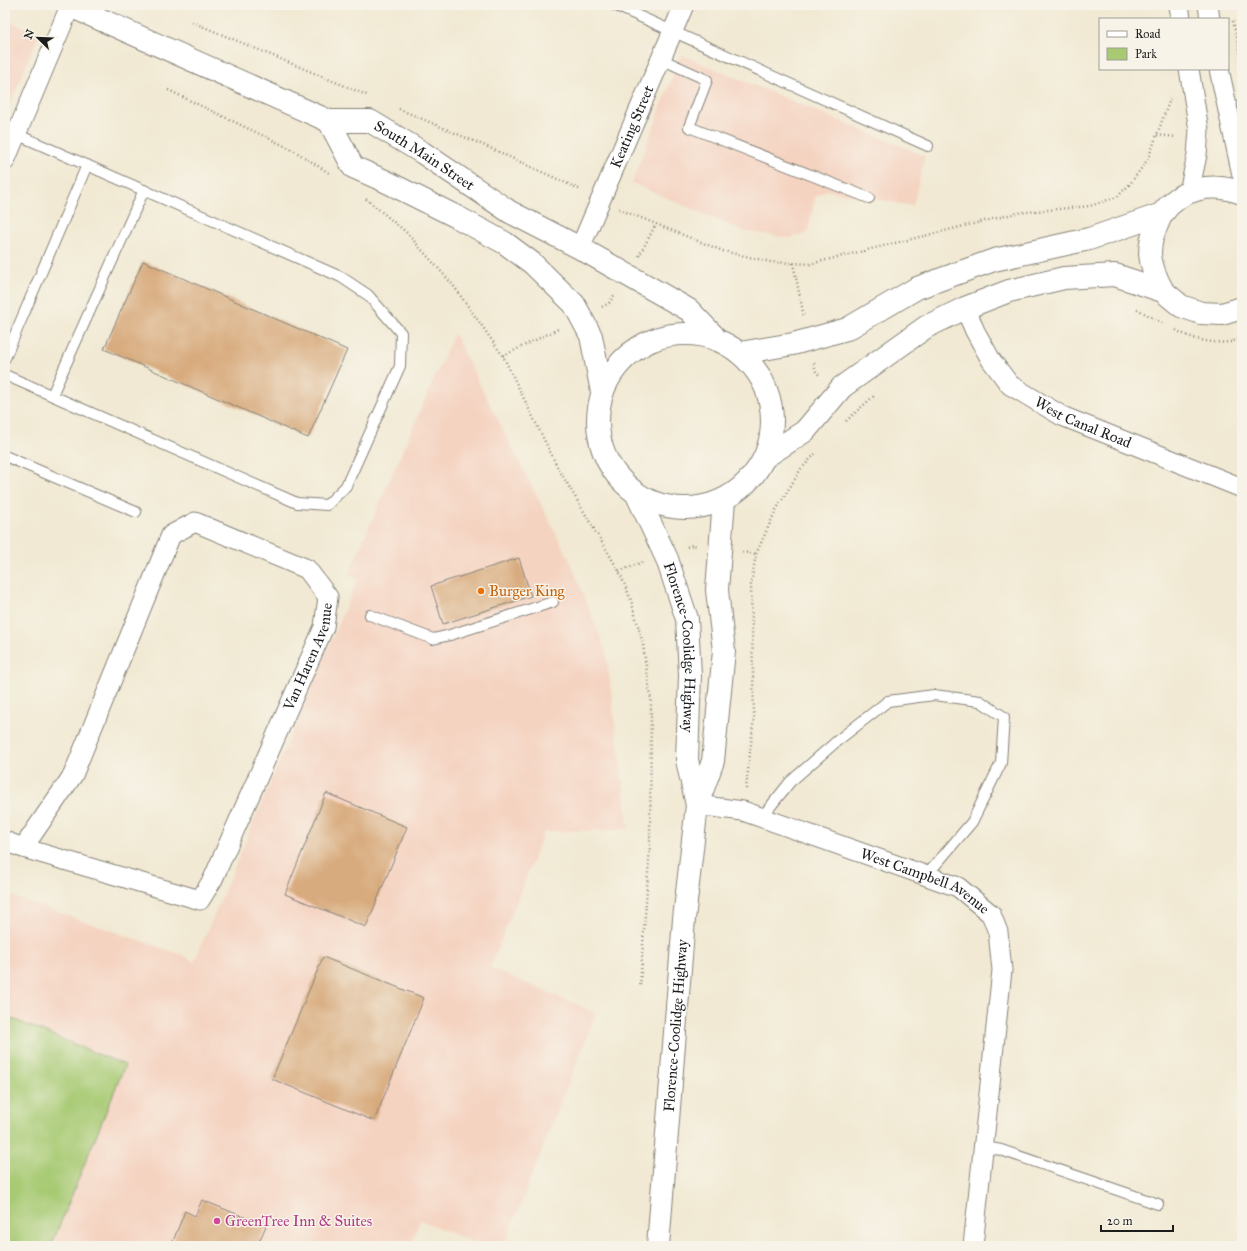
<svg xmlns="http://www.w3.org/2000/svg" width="1247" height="1251" viewBox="0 0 1247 1251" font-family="'IM FELL Great Primer',serif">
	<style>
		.built { fill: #f5d3c1 }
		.green { fill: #a7ca73; stroke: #627348 }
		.building { fill: #d8ab7e }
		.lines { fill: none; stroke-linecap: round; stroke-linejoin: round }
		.lane-casing { stroke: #868278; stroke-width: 12 }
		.street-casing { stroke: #868278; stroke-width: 21 }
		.primary-casing { stroke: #868278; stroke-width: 24 }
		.path { stroke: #868278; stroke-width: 2.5; stroke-dasharray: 1 3; stroke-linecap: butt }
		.lane { stroke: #fff; stroke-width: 10 }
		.street { stroke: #fff; stroke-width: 19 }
		.primary { stroke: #fff; stroke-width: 22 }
		.food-dot { fill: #e8710a; stroke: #f7f3e8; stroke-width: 1.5 }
		.hotel-dot { fill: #d1479c; stroke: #f7f3e8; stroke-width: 1.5 }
		.labels { text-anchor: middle; stroke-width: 3; stroke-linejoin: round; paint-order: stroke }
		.street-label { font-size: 15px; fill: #1c1c1c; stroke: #f7f3e8 }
		.food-label { font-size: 15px; fill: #c56008; stroke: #f7f3e8; text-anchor: start }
		.hotel-label { font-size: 15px; fill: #b23c85; stroke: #f7f3e8; text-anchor: start }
	</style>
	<rect width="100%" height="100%" fill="#f7f3e8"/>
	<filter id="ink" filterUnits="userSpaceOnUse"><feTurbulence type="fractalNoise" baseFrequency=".025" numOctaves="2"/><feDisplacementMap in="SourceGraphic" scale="8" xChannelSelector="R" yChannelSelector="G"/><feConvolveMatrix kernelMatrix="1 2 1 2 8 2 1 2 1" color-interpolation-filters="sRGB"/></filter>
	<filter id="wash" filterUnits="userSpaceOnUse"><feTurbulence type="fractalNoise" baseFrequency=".012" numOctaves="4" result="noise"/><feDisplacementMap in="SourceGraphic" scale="16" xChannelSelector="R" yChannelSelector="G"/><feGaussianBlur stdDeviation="0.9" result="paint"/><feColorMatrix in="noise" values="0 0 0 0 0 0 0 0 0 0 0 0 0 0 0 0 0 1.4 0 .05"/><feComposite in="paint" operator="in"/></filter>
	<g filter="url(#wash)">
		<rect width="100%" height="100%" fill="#f1e9d3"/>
		<g class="built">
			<path d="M5 19 39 34 5 116Z"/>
			<path d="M681 55 925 156 913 206 826 190 815 197 808 233 790 238 743 231 632 183Z"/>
			<path d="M454 334 570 561 606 652 629 829 544 832 490 968 596 1013 504 1246H482L420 1220 411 1246H5V894L182 955 194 962 358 578 348 575Z"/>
		</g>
		<path class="green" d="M5 1016 125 1065 51 1246H5Z"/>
		<g id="blocks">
			<g class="building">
				<path d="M143 261 347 350 308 438 104 349Z"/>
				<path d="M519 558 531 596 443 624 431 586Z"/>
				<path d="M326 793 407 827 366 927 285 894Z"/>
				<path d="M323 957 424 998 374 1121 272 1079Z"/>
				<path d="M202 1200 266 1226 257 1246H171L185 1211 195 1216Z"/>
			</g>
		</g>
	</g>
	<g filter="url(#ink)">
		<use href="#blocks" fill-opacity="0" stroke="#868278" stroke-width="1"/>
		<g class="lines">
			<g class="lane-casing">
				<g id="lane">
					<path d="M614 5 928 146"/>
					<path d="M661 59 707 80 689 127 869 198"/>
					<path d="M5 358 87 165"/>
					<path d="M5 375 297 503 327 505 346 486 400 366 401 333 368 295 341 277 16 134"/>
					<path d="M52 395 144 190"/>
					<path d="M5 456 136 512"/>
					<path d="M370 615 433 639 450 635 553 602"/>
					<path d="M762 817 790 782 837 741 888 701 934 695 980 701 1004 717 1001 763 972 822 926 876"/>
					<path d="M985 1147 1001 1150 1158 1204"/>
				</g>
			</g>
			<g class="street-casing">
				<g id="street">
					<path d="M1179 5 1181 19"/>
					<path d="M1208 5 1210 19"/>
					<path d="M1219 69 1242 175"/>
					<path d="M5 161 70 6"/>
					<path d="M1189 192 1197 155 1199 130 1189 69"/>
					<path id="s1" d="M580 248 684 5"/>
					<path id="s2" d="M965 308 975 331 991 360 1010 385 1062 416 1242 488"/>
					<path id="s3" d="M697 805 743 811 958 887 991 914 998 932 1002 970 973 1246"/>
					<path id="s4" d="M5 841 23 848 200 900 213 879 324 627 328 597 307 569 195 522 171 535 73 775 23 848"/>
				</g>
			</g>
			<g class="primary-casing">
				<g id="primary">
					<path id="s5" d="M68 5 329 121H370L423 153 510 212 580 248 689 310 714 336"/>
					<path d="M329 121 353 167 385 181 457 217 505 243 532 263 574 304 581 317 591 336 602 392"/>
					<path d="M1163 291C1157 280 1151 268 1150 254 1150 244 1153 233 1157 225 1159 221 1160 217 1162 214 1181 187 1213 182 1242 193"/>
					<circle cx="685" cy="421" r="87"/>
					<path d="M740 353 793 344 847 329 917 288 994 260 1089 239 1162 214"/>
					<path d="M765 457 805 431 842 387 926 327 965 308 1009 291 1064 278 1115 275 1163 291 1181 306 1201 313 1222 314 1242 308"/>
					<path id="s6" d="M637 495 667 559 687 619 690 675 687 760 697 805"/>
					<path id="s7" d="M658 1246 684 919 697 805 713 761 724 651 717 590 724 500"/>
				</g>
			</g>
			<g class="path">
				<path d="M1233 21 1242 59"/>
				<path d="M192 22 369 96"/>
				<path d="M168 90 293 150 329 173"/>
				<path d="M399 109 490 148 581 190"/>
				<path d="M1157 135 1176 137"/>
				<path d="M366 199 406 232 453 285 503 356 558 468 619 571 631 600 643 644 651 701 650 845 640 987"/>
				<path d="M619 209 723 251 771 262 810 264 1017 213 1090 206 1117 197 1130 184 1148 159 1170 99"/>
				<path d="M639 256 656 224"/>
				<path d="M793 263 804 317"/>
				<path d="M602 307 609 303 615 294"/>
				<path d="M1137 309 1162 323"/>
				<path d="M1176 330C1191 339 1212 344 1230 342 1234 341 1238 339 1242 338"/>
				<path d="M503 356 560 328"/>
				<path d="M814 363 816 372 820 376"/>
				<path d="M846 421 875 395"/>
				<path d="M687 547 692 545 698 546"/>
				<path d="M742 552 756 554"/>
				<path d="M619 571 643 562"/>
				<path d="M746 789 754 717 751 585 756 554 776 510 801 469 815 454"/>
			</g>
			<use href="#lane" class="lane"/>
			<use href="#street" class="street"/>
			<use href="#primary" class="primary"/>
		</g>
	</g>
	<circle class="food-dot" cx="481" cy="591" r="4"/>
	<circle class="hotel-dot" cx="217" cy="1221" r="4"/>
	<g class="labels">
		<g class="street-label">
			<text dy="5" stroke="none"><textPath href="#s1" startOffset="132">Keating Street</textPath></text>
			<text dy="5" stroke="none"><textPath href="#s5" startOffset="391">South Main Street</textPath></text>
			<text dy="5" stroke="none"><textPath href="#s2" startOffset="172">West Canal Road</textPath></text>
			<text dy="5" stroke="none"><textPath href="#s6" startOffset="161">Florence-Coolidge Highway</textPath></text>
			<text dy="5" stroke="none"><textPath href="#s4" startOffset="471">Van Haren Avenue</textPath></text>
			<text dy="5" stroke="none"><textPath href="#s3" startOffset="242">West Campbell Avenue</textPath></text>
			<text dy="5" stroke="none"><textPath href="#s7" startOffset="221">Florence-Coolidge Highway</textPath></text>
		</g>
		<g class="food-label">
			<text x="489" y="596">Burger King</text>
		</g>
		<g class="hotel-label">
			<text x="225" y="1226">GreenTree Inn &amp; Suites</text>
		</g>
	</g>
	<rect width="1247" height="1251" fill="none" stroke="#f7f3e8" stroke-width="20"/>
	<rect x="1099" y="18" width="130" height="52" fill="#f7f3e8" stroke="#9f9d96"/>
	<rect x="1107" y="31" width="20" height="6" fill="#ffffff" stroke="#9f9d96"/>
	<text x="1135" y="38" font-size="12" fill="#1c1c1c">Road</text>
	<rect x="1107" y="48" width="20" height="12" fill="#a7ca73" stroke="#9f9d96"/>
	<text x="1135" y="58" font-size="12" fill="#1c1c1c">Park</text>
	<g transform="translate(38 38) rotate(293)" stroke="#f7f3e8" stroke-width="3" paint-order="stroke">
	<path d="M0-3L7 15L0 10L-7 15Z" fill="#1c1c1c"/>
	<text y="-6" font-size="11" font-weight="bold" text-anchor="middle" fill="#1c1c1c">N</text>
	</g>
	<path d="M1101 1225v6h72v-6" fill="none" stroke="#1c1c1c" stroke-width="2"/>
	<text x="1107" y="1225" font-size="12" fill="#1c1c1c" stroke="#f7f3e8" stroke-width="3" paint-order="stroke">20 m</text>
</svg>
